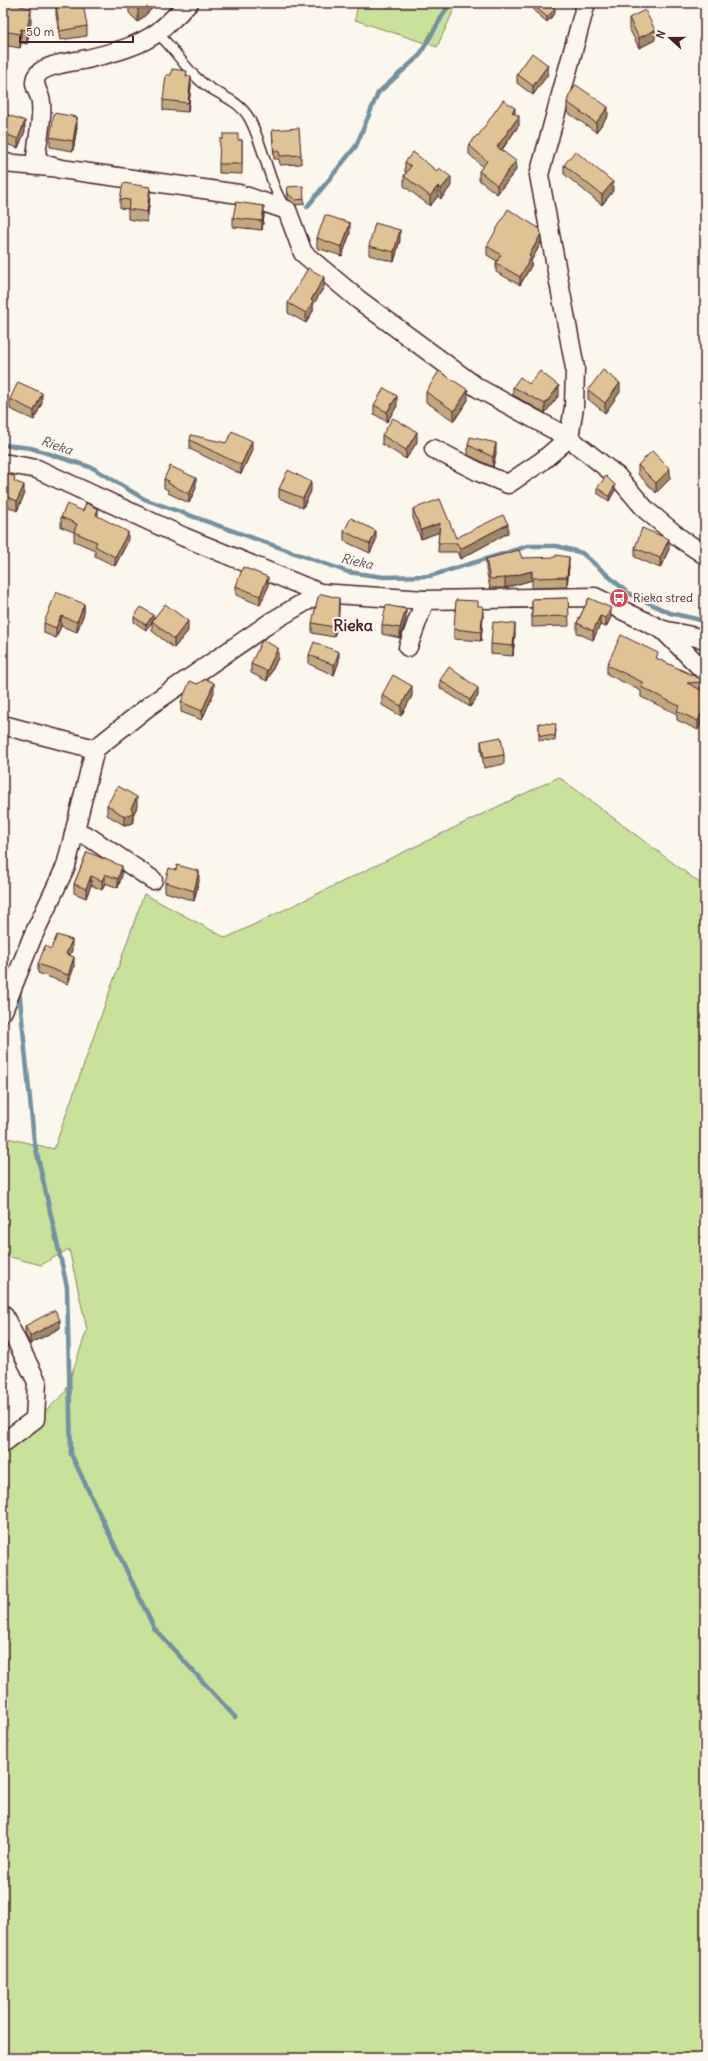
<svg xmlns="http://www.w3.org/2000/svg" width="708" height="2061" viewBox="0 0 708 2061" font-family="Delius,sans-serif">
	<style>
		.green { fill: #c8e299; stroke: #898062 }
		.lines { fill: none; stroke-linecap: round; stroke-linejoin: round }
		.stream { stroke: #7391a0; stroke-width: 4.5 }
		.service-casing { stroke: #4a1f2b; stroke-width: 12 }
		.minor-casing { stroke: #4a1f2b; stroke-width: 21 }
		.service { stroke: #fbf7ec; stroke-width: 9 }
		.minor { stroke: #fbf7ec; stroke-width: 18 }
		.wall { fill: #c1a87f; stroke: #4a1f2b }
		.shaded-wall { fill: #9d8868; stroke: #4a1f2b }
		.building { fill: #e0c394; stroke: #4a1f2b }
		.labels { text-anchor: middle; stroke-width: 4; stroke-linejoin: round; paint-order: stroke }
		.poi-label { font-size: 12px; fill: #4a1f2b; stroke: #fbf7ec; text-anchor: start }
		.water-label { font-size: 13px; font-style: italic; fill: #5b4e5c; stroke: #fbf7ec }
		.district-label { font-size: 16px; font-weight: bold; fill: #4a1f2b; stroke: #fbf7ec }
	</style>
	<rect width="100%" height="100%" fill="#fbf7ec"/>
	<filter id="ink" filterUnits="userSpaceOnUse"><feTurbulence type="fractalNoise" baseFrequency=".025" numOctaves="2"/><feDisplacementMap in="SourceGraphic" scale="8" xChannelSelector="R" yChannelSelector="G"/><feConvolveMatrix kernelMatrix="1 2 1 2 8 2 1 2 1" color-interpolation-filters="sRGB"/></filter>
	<g filter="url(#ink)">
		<g class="green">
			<path d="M358 3H457L437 47 355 20Z"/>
			<path d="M559 777 705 887V2058H3V1449L65 1393 87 1330 69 1249 41 1265 3 1255V1137L54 1149 144 894 226 938Z"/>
		</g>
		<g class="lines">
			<g class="stream">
				<path d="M307 207 356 146 378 93 419 56 450 3"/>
				<path d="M3 445 31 448 93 468 144 499 348 572 384 577 430 576 528 546H557L582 553 628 593 670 613 705 621"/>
				<path d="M19 989 34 1140 67 1287 71 1454 154 1628 235 1717"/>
			</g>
			<g class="service-casing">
				<path id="service" d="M157 33C173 47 183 65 198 79 213 94 238 98 249 118 264 145 268 183 286 209"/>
			</g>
			<g class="minor-casing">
				<g id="minor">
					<path d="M189 3C179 13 169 23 158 32 138 47 111 53 87 59 74 62 42 64 36 77 32 87 41 94 41 103 43 121 37 139 36 158L46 165 61 169 239 194 287 210 303 253 359 300 478 388 569 438 617 476 646 510 681 539 705 555"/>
					<path d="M3 163 50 167"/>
					<path d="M434 449 481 473 508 484 542 461 569 438 574 407 575 368 539 175 586 3"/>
					<path d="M3 463 37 469 184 537 320 593 425 600 595 597 663 630 705 639"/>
					<path d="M663 630 705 672"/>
					<path d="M408 647 425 600"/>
					<path d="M3 725 95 749"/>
					<path d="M75 831 89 837 153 880"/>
					<path d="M3 1011 32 938 66 866 95 749 149 706 271 622 320 593"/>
					<path d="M3 1314 37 1382 35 1419 3 1443"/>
				</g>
			</g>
			<use href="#service" class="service"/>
			<use href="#minor" class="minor"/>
		</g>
		<g class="wall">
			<path d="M3 3H21V6L31 22 27 44 21 43 20 48 3 45Z"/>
			<path d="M129 3H158L138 22 129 13Z"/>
			<path d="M56 5 87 26V36L60 40 56 15Z"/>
			<path d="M534 6 555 13 547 22 534 11Z"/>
			<path d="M629 18 655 40 639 48 629 28Z"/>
			<path d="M517 74H548L533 95 517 83Z"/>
			<path d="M187 76 191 86 188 112 163 110V100Z"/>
			<path d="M567 102 608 116 596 132 567 112Z"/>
			<path d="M3 113 25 131 18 148 3 143Z"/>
			<path d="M515 114 519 125 502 150 516 170 497 194 479 180V171L483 167 469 154V145L478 136Z"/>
			<path d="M77 127 73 151 50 147V137Z"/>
			<path d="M272 130 301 155V164L280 165 279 159H274Z"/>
			<path d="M238 140H242V174L219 173V164Z"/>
			<path d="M405 162 437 171 451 186 441 199 438 196 430 206 404 186V176L406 172H405Z"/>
			<path d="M564 165 613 191 602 205 564 174Z"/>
			<path d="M287 187 304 199V204L296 205 288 199Z"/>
			<path d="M150 197 147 222 128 219V209L120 208V199Z"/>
			<path d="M264 216 262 230 233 227V218Z"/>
			<path d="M350 233 342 256 317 248V238Z"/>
			<path d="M400 240 394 262 369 255V246Z"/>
			<path d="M541 243 531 261V266L520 285 496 272V263L497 261 487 255V246Z"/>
			<path d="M324 287 313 305V311L306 323 288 313V303Z"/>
			<path d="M529 384 559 395 545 413 513 395V387Z"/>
			<path d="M588 390 620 392 605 413 588 399Z"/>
			<path d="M426 392 468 400 454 421 426 402Z"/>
			<path d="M10 399 42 403 34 420 10 409Z"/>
			<path d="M374 405 397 406 387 422 374 414Z"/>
			<path d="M382 435 417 442 406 459 382 444Z"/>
			<path d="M190 440 226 443 252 450 241 474 190 449Z"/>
			<path d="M468 445 496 453 493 467 468 455Z"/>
			<path d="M638 465 670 479 656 493 638 474Z"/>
			<path d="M3 472 15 481 24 495 17 511 3 504Z"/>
			<path d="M164 479 196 488 189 503 168 493V490L164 488Z"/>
			<path d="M597 488 615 490 609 501 597 493Z"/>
			<path d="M279 489 311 491 303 508 279 498Z"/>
			<path d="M413 509 456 538 508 533 460 559 457 552H438L439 532 421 539 413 518Z"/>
			<path d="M61 517H98L128 541 115 566 95 556V550L74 541V532L61 527Z"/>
			<path d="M344 531 376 540 370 553 344 541Z"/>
			<path d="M635 548 669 549 660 568 635 557Z"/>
			<path d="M522 558 569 566 567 587 532 588V580L505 588H490L486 569V559Z"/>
			<path d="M236 586 268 587 260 605 236 595Z"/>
			<path d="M568 598 569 626 532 627V599Z"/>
			<path d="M589 598 611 617 606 627 600 625 593 640 577 633V623Z"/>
			<path d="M84 604V613L77 632 61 626 56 638 44 633V623Z"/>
			<path d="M478 606 483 616 481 641 454 639V629Z"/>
			<path d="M339 607 338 629H336L334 637 312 633V623Z"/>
			<path d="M134 617 153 619 188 631 174 648 152 631V622L146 630 134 622Z"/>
			<path d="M406 618 400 638 382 634V625Z"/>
			<path d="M515 633 513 656 491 654V644Z"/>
			<path d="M309 655 339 661 334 675 309 664Z"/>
			<path d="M278 658 267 681 251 673V664Z"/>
			<path d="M658 659 705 681V715L698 730 677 720V714L641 697V691L607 674V665Z"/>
			<path d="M440 680 478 696 470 707 440 688Z"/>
			<path d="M214 692 202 720 181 712V702Z"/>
			<path d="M382 695 412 696 401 716 382 705Z"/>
			<path d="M539 723 556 729 555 741 539 740Z"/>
			<path d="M481 741 504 755V764L484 768 481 750Z"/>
			<path d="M107 805 137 807 133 815V823L124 825 107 815Z"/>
			<path d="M87 852 122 875 118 888 105 883 102 890 91 885 86 898 74 893V884Z"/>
			<path d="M199 881 194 901 165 892V882Z"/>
			<path d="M51 949 72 950 70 955 74 967 68 984 38 973V964Z"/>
			<path d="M25 1326 60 1328 30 1344 25 1334Z"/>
		</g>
		<g class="shaded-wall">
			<path d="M143 3H158L138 22V8Z"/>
			<path d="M31 8V22L27 44V30Z"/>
			<path d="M555 9V13L547 22V17Z"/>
			<path d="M21 29V43L20 48V34Z"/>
			<path d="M655 30V40L639 48V38Z"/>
			<path d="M548 65V74L533 95V86Z"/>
			<path d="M191 76V86L188 112V103Z"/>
			<path d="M608 107V116L596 132V123Z"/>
			<path d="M515 108V117L512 112Z"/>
			<path d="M519 116V125L497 156V147Z"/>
			<path d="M77 117V127L73 151V141Z"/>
			<path d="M25 121V131L18 148V139Z"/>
			<path d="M516 161V170L497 194V185Z"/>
			<path d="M451 177V186L441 199V189Z"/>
			<path d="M613 182V191L602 205V195Z"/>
			<path d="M438 186V196L430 206V196Z"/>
			<path d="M150 187V197L147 222V212Z"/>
			<path d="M264 206V216L262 230V221Z"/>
			<path d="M350 223V233L342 256V247Z"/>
			<path d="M400 230V240L394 262V252Z"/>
			<path d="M541 234V243L531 261V266L520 285V277L529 256Z"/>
			<path d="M324 277V287L313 305V311L306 323V313L311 300Z"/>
			<path d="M620 383V392L605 413V403Z"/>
			<path d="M559 386V395L545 413V404Z"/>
			<path d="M468 390V400L454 421V411Z"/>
			<path d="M42 393V403L34 420V411Z"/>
			<path d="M397 396V406L387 422V412Z"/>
			<path d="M417 432V442L406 459V450Z"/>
			<path d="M252 441V450L241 474V465Z"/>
			<path d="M496 443V453L493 467V457Z"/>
			<path d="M670 469V479L656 493V483Z"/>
			<path d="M196 478V488L189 503V494Z"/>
			<path d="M311 482V491L303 508V498Z"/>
			<path d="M24 485V495L17 511V501Z"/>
			<path d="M615 485V490L609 501V496Z"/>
			<path d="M98 509V518L96 515Z"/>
			<path d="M440 523V532L421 539V530Z"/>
			<path d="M508 524V533L460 559V549Z"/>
			<path d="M376 531V540L370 553V544Z"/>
			<path d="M128 532V541L115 566V557Z"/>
			<path d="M669 539V549L660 568V558Z"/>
			<path d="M569 557V566L567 587V577Z"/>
			<path d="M532 571V580L505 588V578Z"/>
			<path d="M268 577V587L260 605V596Z"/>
			<path d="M339 598V607L338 629V620Z"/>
			<path d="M84 604V613L77 632V622Z"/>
			<path d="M483 606V616L481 641V632Z"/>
			<path d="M611 608V617L606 627V618Z"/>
			<path d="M406 609V618L400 638V628Z"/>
			<path d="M153 615V619L152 621V622L146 630V625Z"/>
			<path d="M61 616V626L56 638V628Z"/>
			<path d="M600 616V625L593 640V631Z"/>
			<path d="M336 619V629L334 637V627Z"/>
			<path d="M188 621V631L174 648V639Z"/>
			<path d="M515 624V633L513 656V646Z"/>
			<path d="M278 648V658L267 681V671Z"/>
			<path d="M339 652V661L334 675V665Z"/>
			<path d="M214 683V692L202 720V711Z"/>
			<path d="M412 686V696L401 716V706Z"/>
			<path d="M478 688V696L470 707V700Z"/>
			<path d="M705 706V715L698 730V721Z"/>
			<path d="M137 797V807L133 815V823L124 825V816L131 808Z"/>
			<path d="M122 866V875L118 888V879Z"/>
			<path d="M199 871V881L194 901V891Z"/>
			<path d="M105 874V883L102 890V881Z"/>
			<path d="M91 876V885L86 898V889Z"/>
			<path d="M72 940V950L66 964V954Z"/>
			<path d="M74 957V967L68 984V975Z"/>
			<path d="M60 1320V1328L30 1344V1336Z"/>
		</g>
		<g class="building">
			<path d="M3 3H20V6L31 8 27 30 21 29 20 34 3 31Z"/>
			<path d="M66 3H83L87 26 60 31 56 5Z"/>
			<path d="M134 3H143L138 8Z"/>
			<path d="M536 3H548L555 9 547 17 534 6Z"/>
			<path d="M645 10 655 30 639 38 629 18Z"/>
			<path d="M532 53 548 65 533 86 517 74Z"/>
			<path d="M172 69 187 71 186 76H191L188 103 163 100 166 75H171Z"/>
			<path d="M576 85 608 107 596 123 567 102 569 95Z"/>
			<path d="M503 100 515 108 512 112 519 116 497 147 516 161 497 185 479 171 487 161 469 145 477 135 478 136Z"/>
			<path d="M3 113 25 121 18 139 3 133Z"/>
			<path d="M54 113 77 117 73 141 50 137Z"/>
			<path d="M299 128 301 155 280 156 279 151H274L272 130Z"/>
			<path d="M223 134H238V140H242V164H219L220 139H223Z"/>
			<path d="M575 151 613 182 602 195 564 165Z"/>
			<path d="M413 152 437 171 439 168 451 177 441 189 438 186 430 196 404 176 411 166 405 162Z"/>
			<path d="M123 183 150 187 147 212 128 209 130 200 120 199Z"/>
			<path d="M303 186 304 199 296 200 288 194 287 187Z"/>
			<path d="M236 202 264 206 262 221 233 218Z"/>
			<path d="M508 209 540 229 541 234 529 256 531 257 520 277 496 263 501 255 487 246Z"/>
			<path d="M325 215 350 223 342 247 317 238Z"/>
			<path d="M375 223 400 230 394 252 369 246Z"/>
			<path d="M308 268 324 277 311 300 313 301 306 313 288 303Z"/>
			<path d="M603 370 620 383 605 403 588 390Z"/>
			<path d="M439 371 468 390 454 411 426 392Z"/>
			<path d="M540 371 559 386 545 404 513 387 520 377 529 384Z"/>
			<path d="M18 382 42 393 34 411 10 399Z"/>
			<path d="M384 388 397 396 387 412 374 405Z"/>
			<path d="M393 418 417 432 406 450 382 435Z"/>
			<path d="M232 431 252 441 241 465 190 440 191 435 226 443Z"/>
			<path d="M470 437 496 443 493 457 468 445Z"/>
			<path d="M652 451 670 469 656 483 638 465Z"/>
			<path d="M170 466 196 478 189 494 168 483 169 481 164 479Z"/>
			<path d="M288 470 311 482 303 498 279 489Z"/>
			<path d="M3 472 15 477 14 481 24 485 17 501 3 495Z"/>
			<path d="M606 476 615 485 609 496 597 488Z"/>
			<path d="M440 499 456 538 503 515 508 524 460 549 457 543H438L440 523 421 530 413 509Z"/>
			<path d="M86 503 98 509 96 515 128 532 115 557 95 546 97 542 74 532 77 524 61 517 67 504 83 511Z"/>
			<path d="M351 518 376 531 370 544 344 531Z"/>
			<path d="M642 528 669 539 660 558 635 548Z"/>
			<path d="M519 550 522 558 556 557V555L569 557 567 577 532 578V571L505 578 490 579 486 559Z"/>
			<path d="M243 567 268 577 260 596 236 586Z"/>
			<path d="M56 592 84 604 77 622 61 616 56 628 44 623Z"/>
			<path d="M322 594 339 598 338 620 336 619 334 627 312 623 318 597Z"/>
			<path d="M568 598 569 616 532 617V599Z"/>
			<path d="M589 598 611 608 606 618 600 616 593 631 577 623Z"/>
			<path d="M456 600 478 601V606H483L481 632 454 629Z"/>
			<path d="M165 604 188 621 174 639 152 621Z"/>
			<path d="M386 605 406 609 400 628 382 625Z"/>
			<path d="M141 607 153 615 146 625 134 617Z"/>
			<path d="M493 622 515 624 513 646 491 644Z"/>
			<path d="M621 635 658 653 656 658 705 681V682L687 683 705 692V706L698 721 677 711 679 706 641 687 644 683 607 665Z"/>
			<path d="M262 640 278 648 267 671 251 664Z"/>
			<path d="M314 642 339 652 334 665 309 655Z"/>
			<path d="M449 667 478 688 470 700 440 680Z"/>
			<path d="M393 675 412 686 401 706 382 695Z"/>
			<path d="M206 679 214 683 202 711 181 702 190 681 197 684Z"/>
			<path d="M539 723 556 724 555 736 539 735Z"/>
			<path d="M501 737 504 755 484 758 481 741Z"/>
			<path d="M118 786 137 797 131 808 133 813 124 816 107 805Z"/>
			<path d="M87 852 122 866 118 879 105 874 102 881 91 876 86 889 74 884Z"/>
			<path d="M177 865 199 871 194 891 165 882 169 868 176 870Z"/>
			<path d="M57 935 72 940 66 954 74 957 68 975 38 964 45 946 51 949Z"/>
			<path d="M55 1310 60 1320 30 1336 25 1326Z"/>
		</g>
	</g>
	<defs>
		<g id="bus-disc" transform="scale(1)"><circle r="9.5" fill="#d1495b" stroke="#fbf7ec"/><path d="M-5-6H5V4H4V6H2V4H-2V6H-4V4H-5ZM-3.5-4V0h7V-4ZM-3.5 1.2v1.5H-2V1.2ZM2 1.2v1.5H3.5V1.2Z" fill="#fff"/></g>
	</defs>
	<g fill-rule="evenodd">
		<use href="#bus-disc" x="619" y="598"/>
	</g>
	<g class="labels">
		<g class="poi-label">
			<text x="633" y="602">Rieka stred</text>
		</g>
		<g class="water-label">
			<text transform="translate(57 445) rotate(19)" y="5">Rieka</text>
			<text transform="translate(357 561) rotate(12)" y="5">Rieka</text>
		</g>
		<g class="district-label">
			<text x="353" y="631">Rieka</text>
		</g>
	</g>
	<rect width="708" height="2061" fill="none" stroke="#fbf7ec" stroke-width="16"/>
	<rect x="8" y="8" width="692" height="2045" fill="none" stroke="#4a1f2b" stroke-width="1.5" filter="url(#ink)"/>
	<g transform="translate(670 38) rotate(291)" stroke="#fbf7ec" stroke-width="3" paint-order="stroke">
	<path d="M0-3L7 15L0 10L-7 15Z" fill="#4a1f2b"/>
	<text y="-6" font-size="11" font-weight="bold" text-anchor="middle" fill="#4a1f2b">N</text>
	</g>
	<path d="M20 36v6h113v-6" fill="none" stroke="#4a1f2b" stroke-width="2"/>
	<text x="26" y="36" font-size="12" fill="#4a1f2b" stroke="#fbf7ec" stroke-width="3" paint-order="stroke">50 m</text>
</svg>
